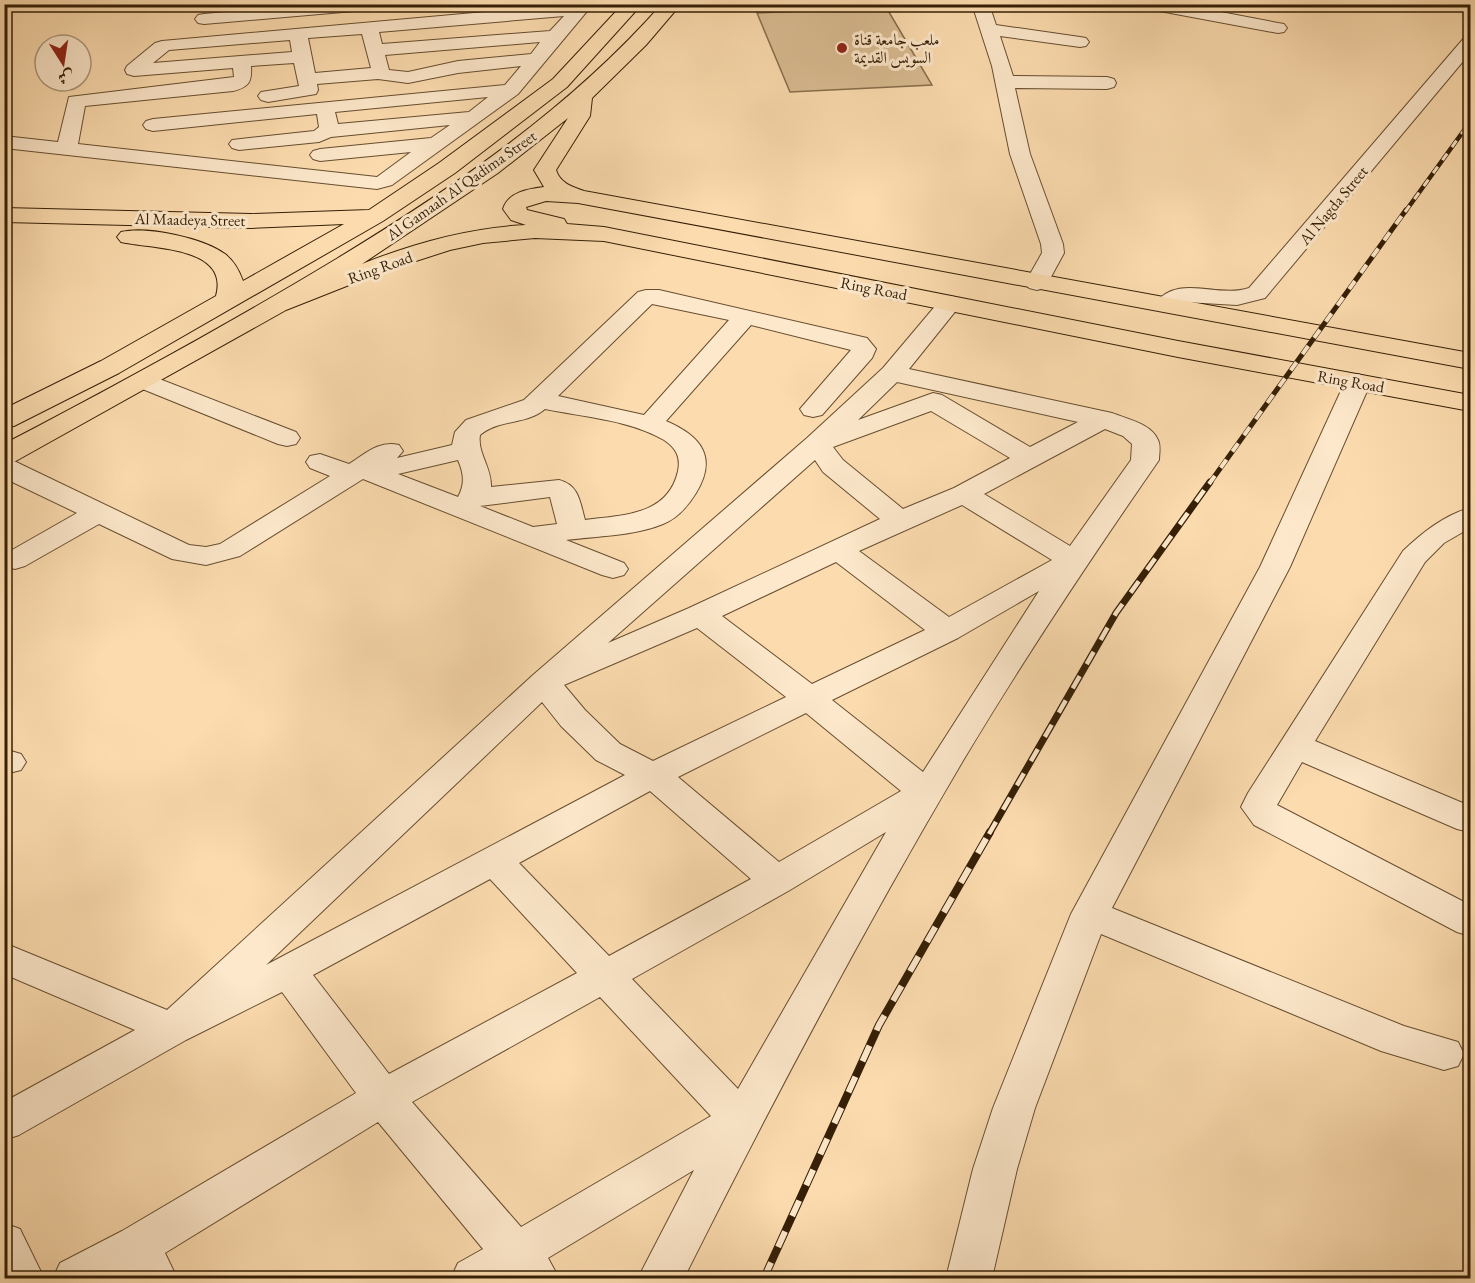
<svg xmlns="http://www.w3.org/2000/svg" width="1475" height="1283" viewBox="0 0 1475 1283" font-family="'EB Garamond',Amiri,serif">
	<style>
		.green { fill: #dabc92; stroke: #886e4c; stroke-width: 1.5 }
		.lines { fill: none; stroke-linecap: round; stroke-linejoin: round }
		.minor-casing { stroke: #674e30; stroke-width: 2 }
		.major-casing { stroke: #351f06; stroke-width: 2 }
		.minor { fill: #fde8cb; fill-rule: evenodd }
		.major { fill: #fcdcaf; fill-rule: evenodd }
		.rail-far3-casing { stroke: #351f06; stroke-width: 4.5 }
		.rail-far2-casing { stroke: #351f06; stroke-width: 5 }
		.rail-far1-casing { stroke: #351f06; stroke-width: 7 }
		.rail-casing { stroke: #351f06; stroke-width: 8 }
		.rail-far3 { stroke: #fde8cb; stroke-width: 3; stroke-dasharray: 8; stroke-linecap: butt }
		.rail-far2 { stroke: #fde8cb; stroke-width: 4; stroke-dasharray: 10; stroke-linecap: butt }
		.rail-far1 { stroke: #fde8cb; stroke-width: 4.5; stroke-dasharray: 14; stroke-linecap: butt }
		.rail { stroke: #fde8cb; stroke-width: 6; stroke-dasharray: 17; stroke-linecap: butt }
		.poi-dot { fill: #8f2418; stroke: #fde8cb; stroke-width: 2 }
		.labels { text-anchor: middle; stroke-width: 6; stroke-linejoin: round; paint-order: stroke }
		.far-poi-label { font-size: 16px; fill: #351f06; stroke: #fde8cb; text-anchor: start }
		.far-street-label { font-size: 16px; fill: #351f06; stroke: #fde8cb }
	</style>
	<rect width="100%" height="100%" fill="#fcdcaf"/>
	<filter id="stains"><feTurbulence type="fractalNoise" baseFrequency=".00333" numOctaves="4"/><feColorMatrix values="0 0 0 0 .2 0 0 0 0 .09 0 0 0 0 .02 0 0 0 .5 -.17"/></filter>
	<radialGradient id="worn" r=".72"><stop offset=".6" stop-color="#630" stop-opacity="0"/><stop offset="1" stop-color="#630" stop-opacity=".3"/></radialGradient>
	<path class="green" d="M886 7 932 85 790 92 757 13Z"/>
	<g class="lines">
		<g class="minor-casing">
			<g id="minor">
				<path d="M312 4H385L377 9 204 24 198 23 195 19 198 15 204 14Z"/>
				<path d="M575 4H593L518 94 392 185 377 189 4 148V136L58 142 69 97 234 77 233 68 134 76 127 74 125 70 127 66 155 43 162 41ZM564 16 550 31 382 44 379 32ZM362 34 371 68 315 73 308 38ZM290 40 292 52 153 63 169 50ZM540 42 531 54 458 61 408 72 389 70 385 55ZM294 63 299 86 261 92 258 96 261 100 268 102 316 94 318 90 317 84 378 79 408 83 458 73 521 66 505 85 153 119 146 121 143 125 146 129 153 131 317 114 319 127 314 131 232 140 229 144 232 148 239 150 319 142 331 137 450 125 431 138 320 149 313 151 310 155 313 159 320 161 411 152 377 177 78 144 85 106 233 91C249 87 252 82 251 66ZM488 97 469 112 338 124 335 112Z"/>
				<path d="M972 4H989L996 25 1080 37 1086 38 1089 42 1086 46 1080 47 1000 36 1013 76 1107 77 1114 79 1116 83 1114 87 1107 89 1015 88 1030 154 1063 244 1064 253 1045 288 1037 290 1029 288 1025 283 1042 253 1041 244 1010 154 992 66Z"/>
				<path d="M1141 4H1179L1278 23 1284 24 1287 28 1284 32 1278 33 1149 9Z"/>
				<path d="M1470 37V53L1265 298 1237 305 1185 302C1175 309 1170 313 1158 310L1154 305C1177 272 1217 299 1249 288L1464 38Z"/>
				<path d="M646 290H659L867 338 876 349 872 358 822 415 813 417 804 415 800 409 851 350 751 325 666 421C701 436 718 457 696 493 688 506 678 518 663 524 634 536 597 536 566 540L624 563 628 569 624 575 613 578 602 575 363 479 240 556 206 565 172 559 99 524 25 566 15 569 4 566 5 554 77 513 4 478V459L14 461 189 545 206 547 220 544 330 476 310 468 306 462 310 456 320 454 349 464C365 454 379 440 399 445L403 451 397 458 452 445 455 432 466 420 524 400 638 292ZM652 304 729 320 644 415 558 396ZM545 409C584 417 630 420 664 440 676 448 681 457 678 471 668 516 622 515 585 520 580 502 579 485 559 480L491 487C492 468 477 453 480 435 498 419 527 425 545 409ZM458 460C464 474 465 484 458 497L398 474ZM550 497 557 524 533 527 480 506Z"/>
				<path d="M950 296 958 298 962 303 909 369 1112 413C1127 419 1152 424 1158 440 1161 446 1159 454 1159 460 1091 558 1025 657 964 759 864 928 772 1102 684 1278H638L694 1170 548 1258 559 1278H451L458 1263 483 1249 378 1122 165 1253 177 1278H131L128 1273 118 1278H53L60 1263 122 1231 356 1093 282 992 186 1040 19 1135 4 1140V1102L135 1030 4 974V943L167 1010 533 675 807 438 883 368 942 298ZM897 382 1078 422 1030 447 942 395 933 393 858 420ZM931 411 1010 458 954 488 903 509 843 460 833 447ZM1105 429 1123 436 1132 444 1131 460 1070 546 984 494ZM815 460 823 472 880 519 689 608 608 643ZM962 505 1052 560 949 617 859 551ZM836 562 925 630 812 684 722 616ZM1039 591 923 772 832 700 958 638ZM697 628 786 697 653 761 620 744 585 710 564 685ZM542 702 561 726 596 760 625 775 266 965ZM806 713 901 791 779 862 678 777ZM650 791 751 879 609 956 519 863ZM886 832 738 1089 632 979 790 890ZM490 879 577 973 389 1074 313 975ZM600 997 711 1116 521 1227 412 1102Z"/>
				<path d="M144 373 296 432 300 438 296 444 287 446 278 444 135 386 131 381 135 376Z"/>
				<path d="M1358 374 1367 377 1371 382 1290 567 1112 908 1404 1026 1458 1042 1464 1054 1458 1066 1444 1070 1381 1051 1101 934 1035 1108 1017 1169 992 1278H946L973 1169 993 1108 1071 914 1260 567 1345 382 1349 377Z"/>
				<path d="M1470 508V528L1444 543 1425 562 1315 741 1470 806V832L1457 829 1302 762 1277 805 1470 905V936L1457 932 1254 825 1241 807 1248 793 1403 551C1422 533 1444 515 1470 508Z"/>
				<path d="M4 749 21 754 26 762 21 770 9 773 4 772Z"/>
				<path d="M4 1223 20 1229 44 1278H4Z"/>
			</g>
		</g>
		<g class="major-casing">
			<g id="major">
				<path d="M623 4H642L567 87 455 173 383 221 119 373 14 426 4 428V409L101 361 216 296C230 246 151 249 121 242L117 237 121 232C147 226 203 238 225 254 234 261 239 270 243 281L344 224 251 228 4 222V208L251 214 369 210 439 163 553 79Z"/>
				<path d="M662 4H681L646 45 592 98 590 116 556 170C560 183 572 187 584 191L1470 353V369L578 203 546 201 526 207 527 210 564 219 567 224 604 227 1178 341 1470 395V411L1178 357 604 241 535 238 483 243 450 250 382 272 286 310 14 462 4 464V444C117 385 229 324 338 258 456 186 569 109 662 4ZM568 118 534 170 544 187C528 189 508 192 503 209L511 220 526 225C469 228 414 243 362 264L498 173Z"/>
			</g>
		</g>
		<use href="#minor" class="minor"/>
		<use href="#major" class="major"/>
		<g class="rail-far3-casing">
			<path id="rail-far3" d="M1405 212 1470 122"/>
		</g>
		<g class="rail-far2-casing">
			<path id="rail-far2" d="M1209 484 1406 210"/>
		</g>
		<g class="rail-far1-casing">
			<path id="rail-far1" d="M989 834 1116 613 1210 482"/>
		</g>
		<g class="rail-casing">
			<path id="rail" d="M764 1278 879 1025 990 832"/>
		</g>
		<use href="#rail-far3" class="rail-far3"/>
		<use href="#rail-far2" class="rail-far2"/>
		<use href="#rail-far1" class="rail-far1"/>
		<use href="#rail" class="rail"/>
	</g>
	<circle class="poi-dot" cx="842" cy="48" r="6"/>
	<g class="labels">
		<g class="far-poi-label">
			<text x="854" y="45">ملعب جامعة قناة<tspan x="854" dy="18">السويس القديمة</tspan></text>
		</g>
		<g class="far-street-label">
			<text transform="translate(461 185) rotate(-35)" y="6">Al Gamaah Al Qadima Street</text>
			<text transform="translate(1333 205) rotate(-50)" y="6">Al Nagda Street</text>
			<text transform="translate(190 219) rotate(1)" y="6">Al Maadeya Street</text>
			<text transform="translate(380 267) rotate(-20)" y="6">Ring Road</text>
			<text transform="translate(874 288) rotate(11)" y="6">Ring Road</text>
			<text transform="translate(1351 381) rotate(10)" y="6">Ring Road</text>
		</g>
	</g>
	<rect width="1475" height="1283" fill="none" stroke="#fcdcaf" stroke-width="24"/>
	<rect x="6" y="6" width="1463" height="1271" fill="none" stroke="#351f06" stroke-width="3"/>
	<rect x="12" y="12" width="1451" height="1259" fill="none" stroke="#351f06" stroke-width="1.5"/>
	<g transform="translate(63 63) rotate(168)"><circle r="28" fill="#fde8cb" stroke="#ad987c" stroke-width="1.5"/>
	<path d="M0-4.5L10 22L0 15L-10 22Z" fill="#8f2418"/>
	<text y="-9" font-size="16" font-weight="bold" text-anchor="middle" fill="#351f06">ش</text>
	</g>
	<rect width="100%" height="100%" filter="url(#stains)"/>
	<rect width="100%" height="100%" fill="url(#worn)"/>
</svg>
